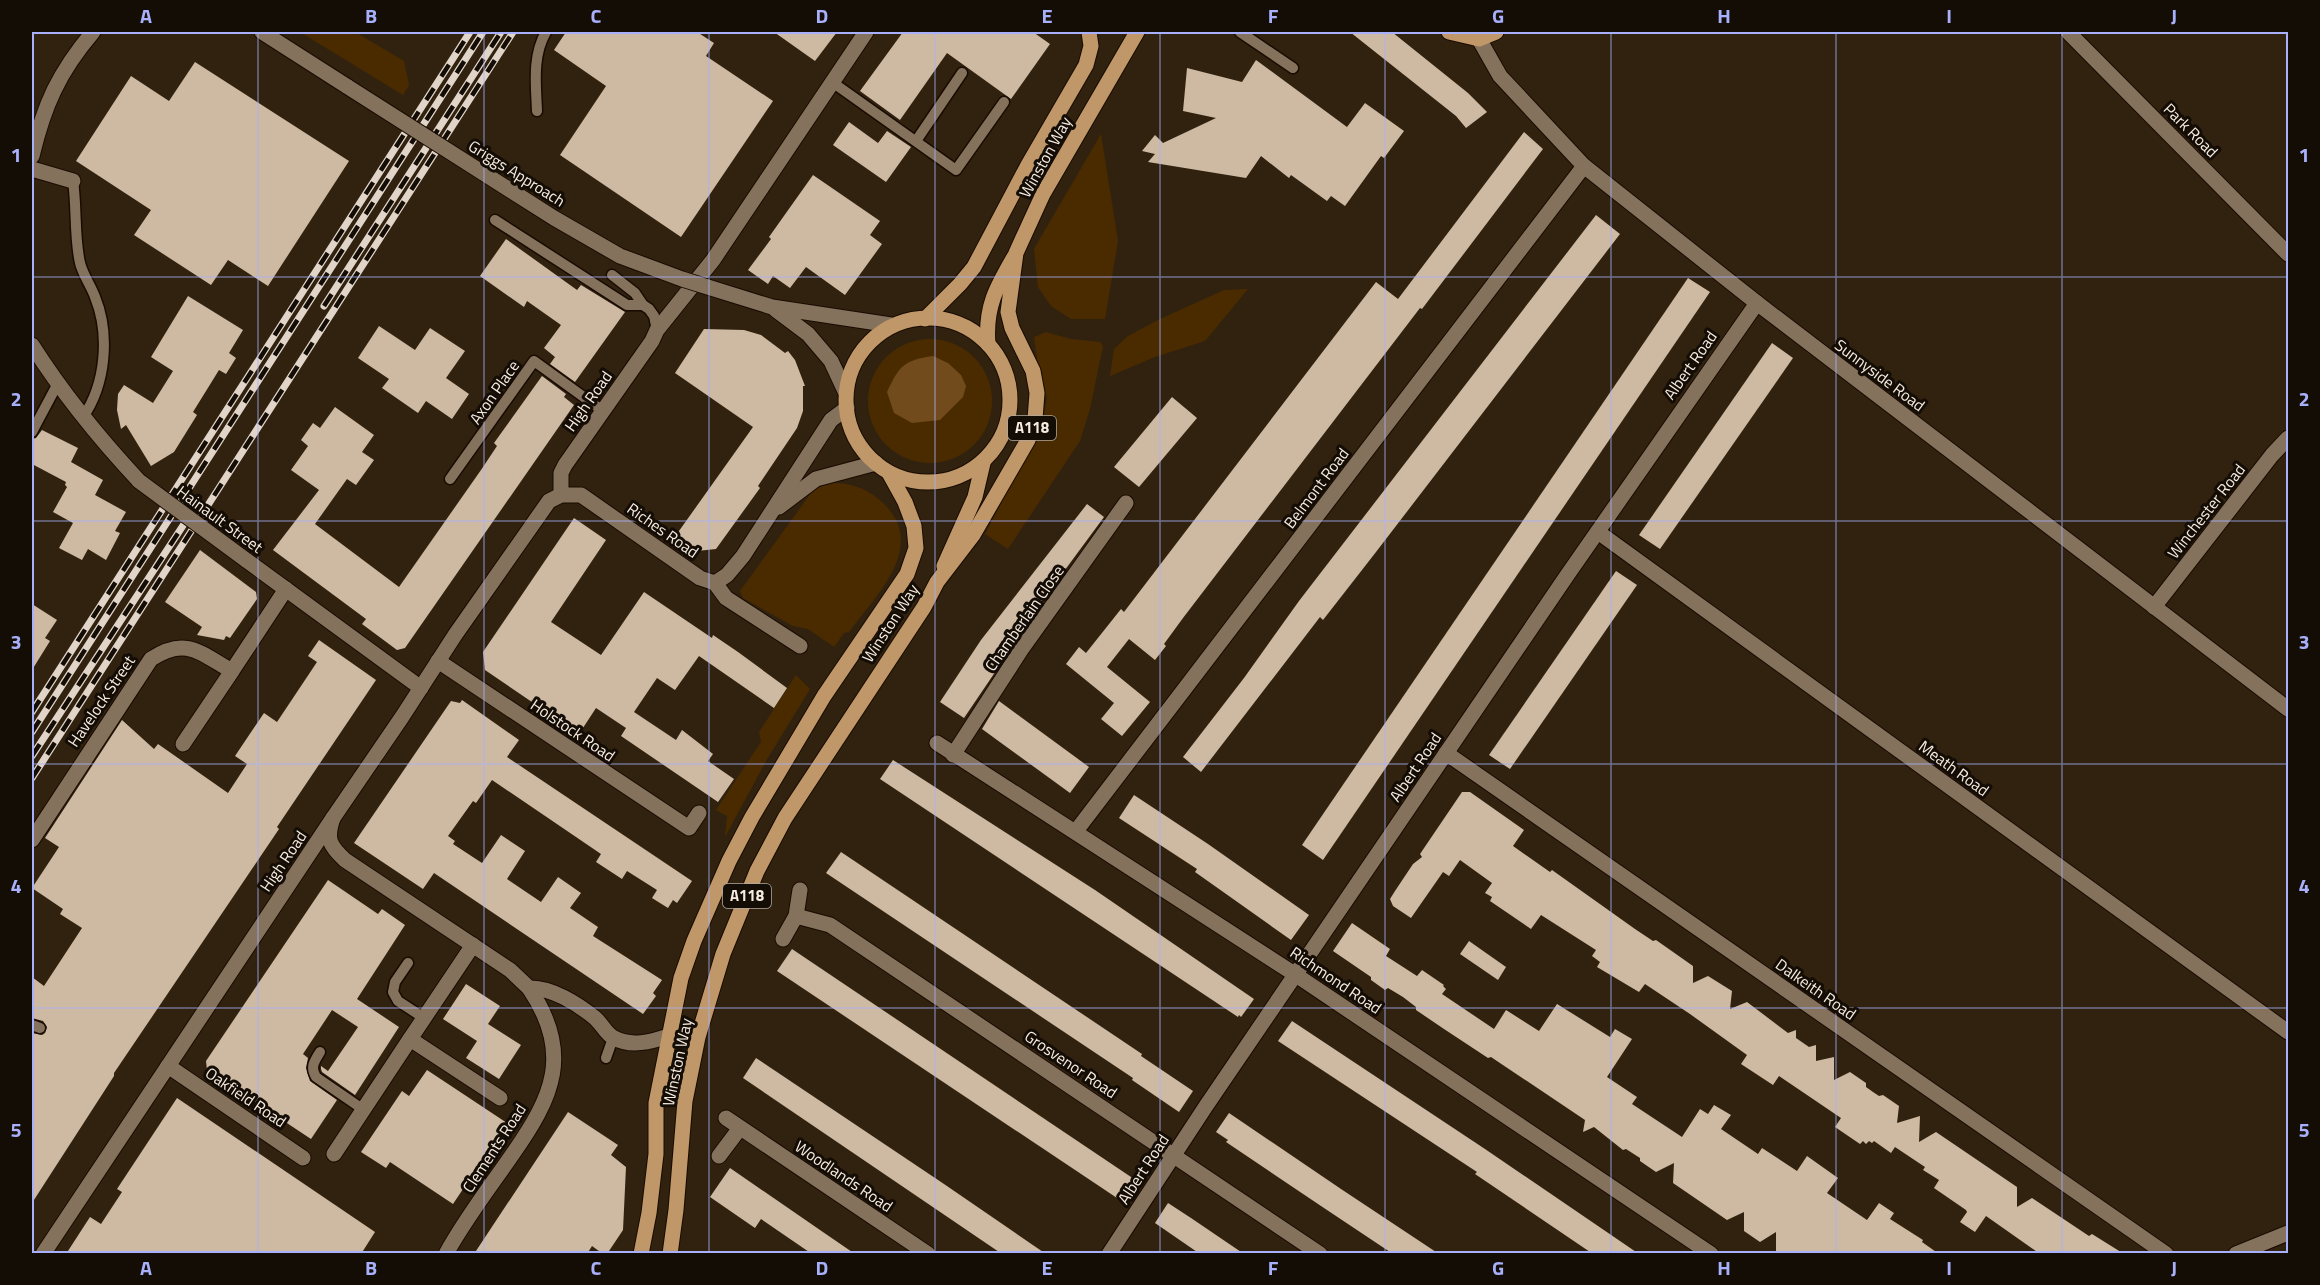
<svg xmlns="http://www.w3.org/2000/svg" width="2320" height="1285" viewBox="0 0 2320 1285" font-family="'Titillium Web',sans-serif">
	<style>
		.green { fill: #4a2b00 }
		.forest { fill: #714b1c }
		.building { fill: #cebaa3 }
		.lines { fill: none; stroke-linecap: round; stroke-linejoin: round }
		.lane-casing { stroke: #190b00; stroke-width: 13 }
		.street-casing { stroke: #190b00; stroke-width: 17 }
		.secondary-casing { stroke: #190b00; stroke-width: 17 }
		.primary-casing { stroke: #190b00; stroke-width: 17 }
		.lane { stroke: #84725d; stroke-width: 10 }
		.street { stroke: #84725d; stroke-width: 15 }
		.secondary { stroke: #84725d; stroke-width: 15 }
		.primary { stroke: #bf9768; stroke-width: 15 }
		.rail-casing { stroke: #e1d5c9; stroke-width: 7 }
		.rail { stroke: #140d06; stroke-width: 4.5; stroke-dasharray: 14; stroke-linecap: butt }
		.secondary-bridge-casing { stroke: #190b00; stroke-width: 17; stroke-linecap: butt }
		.secondary-bridge { stroke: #84725d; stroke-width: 15 }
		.grid { fill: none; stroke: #a8b0fc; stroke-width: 1.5; stroke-opacity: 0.55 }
		.labels { text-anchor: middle; stroke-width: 6; stroke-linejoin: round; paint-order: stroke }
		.shield { fill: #140d06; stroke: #b3a99f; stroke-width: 1.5 }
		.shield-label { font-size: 15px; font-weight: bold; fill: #f7ece1 }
		.street-label { font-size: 16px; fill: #f7ece1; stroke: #140d06 }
		.neatline { fill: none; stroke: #a8b0fc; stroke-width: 2 }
		.grid-label { font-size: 20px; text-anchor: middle; font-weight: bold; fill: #a8b0fc }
	</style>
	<rect width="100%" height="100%" fill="#31220f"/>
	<g class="green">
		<path d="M300 32H355L404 61 409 85 403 95Z"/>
		<path d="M1101 134 1118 241 1105 319H1071L1051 306 1038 287 1034 249Z"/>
		<path d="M1248 289 1205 341 1155 357 1110 376 1114 349 1128 336 1160 319 1224 290Z"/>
		<path d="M1046 332 1071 339 1100 342 1103 346 1090 409 1080 441 1008 549 985 534 1042 426 1047 398 1039 374 1034 337Z"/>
		<circle cx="930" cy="401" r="62"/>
		<path d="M830 483C850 482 870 489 884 504 928 547 875 596 849 632L844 633 834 647 808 629 793 626 743 598 740 591 814 489Z"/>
		<path d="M796 675 810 689 766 761 725 837 727 816 716 810 761 742 759 732Z"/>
	</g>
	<path class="forest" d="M933 356 948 363 961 375 966 386 963 397 940 420 912 423 894 413 887 392C899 366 904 360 933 356Z"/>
	<g class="building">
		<path d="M566 32H697L714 43 706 56 773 101 681 237 560 155 606 86 554 50Z"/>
		<path d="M774 32H837L815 61Z"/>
		<path d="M903 32H1033L1050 44 1011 99 947 53 900 120 860 91Z"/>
		<path d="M1350 32H1392L1468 93 1487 112 1466 128 1456 116Z"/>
		<path d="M1256 60 1347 127 1365 103 1404 131 1384 158 1381 156 1345 206 1331 196 1327 201 1291 175 1289 178 1261 156 1246 178 1148 162 1155 154 1142 151 1155 135 1163 143 1216 118 1183 111 1187 68 1242 82Z"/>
		<path d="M195 62 349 161 268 286 228 260 211 285 134 235 151 210 76 161 131 76 169 101Z"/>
		<path d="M849 122 878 143 887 131 911 147 886 182 833 145Z"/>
		<path d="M1524 132 1543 149 1422 309 1420 308 1183 618 1164 644 1166 646 1155 660 1129 639 1107 667 1150 702 1122 736 1101 719 1114 703 1066 664 1079 647 1086 653 1121 609 1124 612 1376 282 1398 299Z"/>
		<path d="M813 175 880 221 870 235 882 244 845 295 806 267 790 288 773 276 768 284 748 270 771 239 769 237Z"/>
		<path d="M1596 215 1620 234 1376 552 1323 620 1320 617 1201 772 1183 757 1244 678 1299 601Z"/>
		<path d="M506 239 577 290 581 285 625 312 575 382 550 364 555 357 544 348 561 325 527 301 524 307 480 276Z"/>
		<path d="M1688 278 1710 292 1323 860 1302 845Z"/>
		<path d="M188 296 243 330 229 353 236 358 226 374 219 370 193 412 197 415 174 452 151 466 126 425 121 429 117 410 118 394 124 385 153 403 173 371 151 357Z"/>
		<path d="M379 326 415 350 430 328 465 351 446 378 469 394 452 419 426 401 418 413 382 388 389 379 358 358Z"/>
		<path d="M704 329 744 330 761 335 785 353 788 351 795 360 805 386H803V411L797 428 758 486 760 488 716 549 697 551 690 549 674 538 753 427 675 373Z"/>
		<path d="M1772 343 1793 358 1660 549 1639 535Z"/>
		<path d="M542 376 566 394 564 397 574 405 405 648 397 650 362 624 366 619 273 550 319 490 291 470 308 446 301 440 313 423 320 428 335 407 374 435 362 452 374 460 356 485 347 479 315 524 399 587 481 470 497 446 494 443Z"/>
		<path d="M1172 397 1197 418 1139 487 1114 467Z"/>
		<path d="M42 430 78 448 71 462 103 480 95 495 126 512 115 531 120 533 106 560 88 549 82 560 59 548 73 523 53 512 67 487 65 485 66 482 32 464V439L36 438Z"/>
		<path d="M1087 504 1104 517 1003 654 1006 656 964 718 940 702 981 640Z"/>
		<path d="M574 518 606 540 551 622 601 655 644 592 712 638 713 635 738 652 787 688 774 708 699 656 675 690 657 678 634 712 676 740 682 730 713 754 708 761 734 779 718 802 621 736 626 728 596 708 579 734 485 670 483 652Z"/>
		<path d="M200 550 256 592 257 599 230 638 226 636 224 640 197 635 202 627 165 602Z"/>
		<path d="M1616 571 1637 585 1510 769 1489 755Z"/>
		<path d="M32 604 57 620 45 638 50 641 32 670Z"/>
		<path d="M319 640 376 680 277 827 279 829 114 1073V1076L32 1203V1033L42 1035 45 1033 47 1027 43 1021 32 1018V977L44 986 82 928 60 914 63 909 32 888 59 847 45 838 122 720 154 749 158 744 228 793 247 764 235 756 264 713 277 722 317 662 308 656Z"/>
		<path d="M462 700 519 740 507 757 692 881 677 903 673 900 668 908 652 898 657 890 627 871 622 879 596 862 601 854 492 780 476 803 473 801 448 836 455 841 453 844 482 863 501 835 525 851 507 879 541 902 558 877 581 893 570 908 598 927 593 936 662 980 653 993 656 996 643 1014 434 873 423 889 354 843 451 701 460 703Z"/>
		<path d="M999 701 1089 767 1070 793 982 729Z"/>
		<path d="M893 760 1095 890 1254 999 1241 1017 1239 1015 1238 1017 880 779Z"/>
		<path d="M1462 792H1470L1524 830 1513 846 1550 872 1552 870 1635 929 1653 941 1656 940 1693 966V983L1708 976 1732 991 1730 1009 1747 1002 1788 1033 1796 1030V1038L1809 1047 1816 1045V1061L1834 1057V1080L1850 1072 1866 1083V1087L1873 1092 1879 1096 1883 1095 1899 1106 1897 1123 1920 1116 1919 1142 1936 1132 2017 1187V1207L2032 1198 2089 1236 2092 1234 2124 1254H2040L1986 1216 1975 1232 1960 1222 1967 1212 1966 1210 1934 1188 1939 1180 1923 1170 1925 1167 1895 1147 1891 1153 1874 1141 1872 1143 1869 1141 1866 1144 1863 1141 1860 1144 1835 1127 1841 1118 1779 1076 1773 1085 1741 1064 1747 1055 1690 1014 1645 984 1639 992 1597 967 1600 962 1592 956 1596 950 1541 915 1531 929 1490 901 1492 897 1485 893 1492 883 1460 860 1449 876 1443 872 1411 918 1393 906 1390 899 1395 891 1413 864 1422 857 1420 854Z"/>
		<path d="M1134 795 1208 844 1309 915 1291 940 1195 872 1197 869 1119 818Z"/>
		<path d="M841 852 1142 1054 1141 1056 1193 1091 1179 1112 1132 1080 1133 1078 826 873Z"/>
		<path d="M328 880 378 914 382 909 405 925 357 999 399 1027 355 1095 322 1072 321 1069V1066L328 1071 358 1027 332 1010 303 1054 308 1058 306 1068 310 1081 337 1100 311 1139 207 1070 206 1061Z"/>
		<path d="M1352 923 1390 949 1386 956 1417 976 1422 970 1444 985 1443 986 1446 989 1442 994 1494 1029 1506 1010 1539 1031 1557 1004 1610 1037 1615 1029 1632 1039 1607 1077 1637 1097 1632 1104 1682 1137 1700 1109 1708 1114 1714 1105 1731 1115 1721 1129 1758 1154 1762 1148 1797 1171 1807 1156 1838 1178 1827 1193 1867 1220 1879 1203 1894 1213 1890 1219 1923 1240 1922 1242 1939 1254H1776V1232L1760 1242 1744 1231V1212L1727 1220 1673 1183 1674 1163 1656 1172 1640 1161V1158L1626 1149 1623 1150 1594 1127 1583 1132 1585 1120 1491 1057 1488 1058 1444 1029 1416 1010V1007L1403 997 1388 988 1385 990 1371 980V977L1333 951Z"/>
		<path d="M1469 941 1506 967 1498 980 1460 954Z"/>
		<path d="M792 949 1134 1179 1120 1200 777 971Z"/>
		<path d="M466 984 500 1006 488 1024 521 1045 499 1079 466 1058 477 1041 443 1019Z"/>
		<path d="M1292 1021 1485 1149 1639 1254H1593L1475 1174 1477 1172 1278 1041Z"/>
		<path d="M756 1058 944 1184 1046 1254H1002L743 1078Z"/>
		<path d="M427 1070 507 1123 453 1204 390 1162 386 1168 361 1152 402 1091 409 1096Z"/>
		<path d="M177 1098 375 1232 361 1254H66L90 1217 101 1224 122 1192 117 1189Z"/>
		<path d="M568 1112 618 1145 611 1155 626 1167 623 1230 607 1254H603L592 1246 587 1254H474Z"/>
		<path d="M1229 1113 1341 1189 1439 1254H1393L1321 1206 1226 1142 1228 1140 1216 1132Z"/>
		<path d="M730 1168 820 1230 855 1254H812L761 1219 755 1228 710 1197Z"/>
		<path d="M1168 1203 1191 1218 1244 1254H1200L1155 1223Z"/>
	</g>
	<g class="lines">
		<g class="lane-casing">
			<g id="lane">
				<path d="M1240 32 1293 68"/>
				<path d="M832 82 956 170 1004 102"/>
				<path d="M537 111C536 85 532 56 546 32"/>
				<path d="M916 141 962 73"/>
				<path d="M73 181C77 208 74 236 80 263 83 275 91 286 95 297 110 334 106 384 83 417"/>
				<path d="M495 220 627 305H643"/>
				<path d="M612 275 635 293 643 305 649 309 654 316 657 330"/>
				<path d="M32 432 57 385"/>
				<path d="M450 479 534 361 603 411"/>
				<path d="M408 963 395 982 393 992 398 1001 424 1018"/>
				<path d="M32 1025 40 1028"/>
				<path d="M320 1052C314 1062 310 1067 316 1077L364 1110"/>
				<path d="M606 1058 613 1038"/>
			</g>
		</g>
		<g class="street-casing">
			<g id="street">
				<path d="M2068 32 2288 254"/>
				<path d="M1479 39 1500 76 1584 166 1757 303 2288 709"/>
				<path d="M32 169 73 181"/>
				<path d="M561 495V473L565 465 652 341 657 330 713 260 866 32"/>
				<path d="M1598 532 2288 1032"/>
				<path d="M715 583 726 598 800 646"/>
				<path d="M2154 607 2272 455 2288 438"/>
				<path d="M438 661 689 828 699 813"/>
				<path d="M937 743 1296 975 1711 1254"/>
				<path d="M183 744 232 671"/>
				<path d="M1446 753 2166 1254"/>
				<path d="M953 755 1021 650 1126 503"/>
				<path d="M1076 831 1584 166"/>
				<path d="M32 840 151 659C186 636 200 653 232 671L286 589"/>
				<path d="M800 890 796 916 830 925 1320 1254"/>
				<path d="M783 939 796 916"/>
				<path d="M410 1039 473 945"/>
				<path d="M168 1066 303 1158"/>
				<path d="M726 1118 928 1254"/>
				<path d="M334 1154 410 1039 500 1098"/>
				<path d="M719 1156 740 1128"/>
				<path d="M43 1254 333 818"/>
				<path d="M446 1254C465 1219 490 1187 512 1155 553 1097 573 1053 529 988"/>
				<path d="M1109 1254 1206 1106 1568 574 1757 303"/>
				<path d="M2236 1254 2288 1233"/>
			</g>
		</g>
		<g class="secondary-casing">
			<g id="secondary">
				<path d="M262 32 348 87"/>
				<path d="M32 156C44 105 59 72 93 32"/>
				<path d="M772 307 891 325"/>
				<path d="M776 310 808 334 831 361 845 391"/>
				<path d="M32 345C63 394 99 438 139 481"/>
				<path d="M779 507 816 479 876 463"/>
				<path d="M246 560 421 688"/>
				<path d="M668 1036C651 1042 631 1047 614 1038 606 1034 602 1024 595 1018 578 1004 551 987 529 988L510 970 345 860C329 845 326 839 333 818L402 717 455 635 549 501 561 495H581L700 578 715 583 727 575 743 556 831 420 847 408"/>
			</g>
		</g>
		<g class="primary-casing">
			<g id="primary">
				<path d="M1449 32 1479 39 1496 32"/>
				<circle cx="928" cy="400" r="82"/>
				<path d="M925 319 960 284 974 267 1028 165 1086 65 1091 46 1089 32"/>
				<path d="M988 344C985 307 996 288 1014 257"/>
				<path d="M944 566 975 497 983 463"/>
				<path d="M641 1254 649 1213 656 1154V1103L681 978 694 941 729 861 752 817 824 696 907 574 916 548 914 526 905 502 889 473"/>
				<path d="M670 1254 676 1210 685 1101 698 1037 723 954 757 871 785 818 924 607 937 582 973 535 1028 440 1035 419 1037 393 1033 371 1012 328 1008 312 1016 253 1043 194 1137 32"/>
			</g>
		</g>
		<use href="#lane" class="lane"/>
		<use href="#street" class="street"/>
		<use href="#secondary" class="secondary"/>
		<use href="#primary" class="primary"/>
		<g class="rail-casing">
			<g id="rail">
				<path d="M324 306 501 32"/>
				<path d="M32 712 470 32"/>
				<path d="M32 732 483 32"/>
				<path d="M32 756 186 521"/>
				<path d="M32 778 513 32"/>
			</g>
		</g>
		<use href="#rail" class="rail"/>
		<g class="secondary-bridge-casing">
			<g id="secondary-bridge">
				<path d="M348 87 554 218 620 256 682 279 772 307"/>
				<path d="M139 481 246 560"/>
			</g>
		</g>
		<use href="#secondary-bridge" class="secondary-bridge"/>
	</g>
	<path class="grid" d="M258 32V1254M484 32V1254M709 32V1254M935 32V1254M1160 32V1254M1385 32V1254M1611 32V1254M1836 32V1254M2062 32V1254M32 277H2288M32 521H2288M32 764H2288M32 1008H2288"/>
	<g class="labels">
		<g class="shield">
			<rect x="1008" y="416" width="48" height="24" rx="4.5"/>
			<rect x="723" y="884" width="48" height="24" rx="4.5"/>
		</g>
		<g class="shield-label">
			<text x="1032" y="433">A118</text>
			<text x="747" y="901">A118</text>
		</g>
		<g class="street-label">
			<text transform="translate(2191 130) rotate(45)" y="6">Park Road</text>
			<text transform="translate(1045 157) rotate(-61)" y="6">Winston Way</text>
			<text transform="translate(517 173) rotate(32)" y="6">Griggs Approach</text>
			<text transform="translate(1690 365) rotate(-55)" y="6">Albert Road</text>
			<text transform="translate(1880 375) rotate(37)" y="6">Sunnyside Road</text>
			<text transform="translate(494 392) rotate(-55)" y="6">Axon Place</text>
			<text transform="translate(588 401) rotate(-55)" y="6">High Road</text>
			<text transform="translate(1316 488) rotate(-53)" y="6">Belmont Road</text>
			<text transform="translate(2206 511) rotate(-52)" y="6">Winchester Road</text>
			<text transform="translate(220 519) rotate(36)" y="6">Hainault Street</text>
			<text transform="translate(663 530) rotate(35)" y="6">Riches Road</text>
			<text transform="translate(1024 618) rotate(-55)" y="6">Chamberlain Close</text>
			<text transform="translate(890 623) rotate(-57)" y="6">Winston Way</text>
			<text transform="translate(101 701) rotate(-56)" y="6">Havelock Street</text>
			<text transform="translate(573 730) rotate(34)" y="6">Holstock Road</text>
			<text transform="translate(1415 767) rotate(-56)" y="6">Albert Road</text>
			<text transform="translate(1954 768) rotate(36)" y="6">Meath Road</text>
			<text transform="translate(283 861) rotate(-56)" y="6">High Road</text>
			<text transform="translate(1336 980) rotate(34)" y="6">Richmond Road</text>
			<text transform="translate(1816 989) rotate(35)" y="6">Dalkeith Road</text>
			<text transform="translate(677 1062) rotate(-78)" y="6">Winston Way</text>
			<text transform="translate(1071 1064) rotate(34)" y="6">Grosvenor Road</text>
			<text transform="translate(246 1097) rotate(34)" y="6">Oakfield Road</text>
			<text transform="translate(494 1148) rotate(-57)" y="6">Clements Road</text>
			<text transform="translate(1143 1169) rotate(-57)" y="6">Albert Road</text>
			<text transform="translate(844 1176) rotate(34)" y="6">Woodlands Road</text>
		</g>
	</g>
	<rect width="2320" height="1285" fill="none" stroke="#140d06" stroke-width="66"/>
	<rect x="33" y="33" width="2254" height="1219" class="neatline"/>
	<g class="grid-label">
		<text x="146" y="23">A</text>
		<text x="371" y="23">B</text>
		<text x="596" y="23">C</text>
		<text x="822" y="23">D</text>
		<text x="1047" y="23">E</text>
		<text x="1273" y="23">F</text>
		<text x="1498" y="23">G</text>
		<text x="1724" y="23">H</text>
		<text x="1949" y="23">I</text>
		<text x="2174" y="23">J</text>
		<text x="16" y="162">1</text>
		<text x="2304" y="162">1</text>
		<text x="16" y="406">2</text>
		<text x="2304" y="406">2</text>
		<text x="16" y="649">3</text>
		<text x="2304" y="649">3</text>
		<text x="16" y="893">4</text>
		<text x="2304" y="893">4</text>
		<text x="16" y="1137">5</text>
		<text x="2304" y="1137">5</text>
		<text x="146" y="1275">A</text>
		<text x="371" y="1275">B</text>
		<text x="596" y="1275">C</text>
		<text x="822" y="1275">D</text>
		<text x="1047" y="1275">E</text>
		<text x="1273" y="1275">F</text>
		<text x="1498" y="1275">G</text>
		<text x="1724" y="1275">H</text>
		<text x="1949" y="1275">I</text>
		<text x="2174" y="1275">J</text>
	</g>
</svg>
